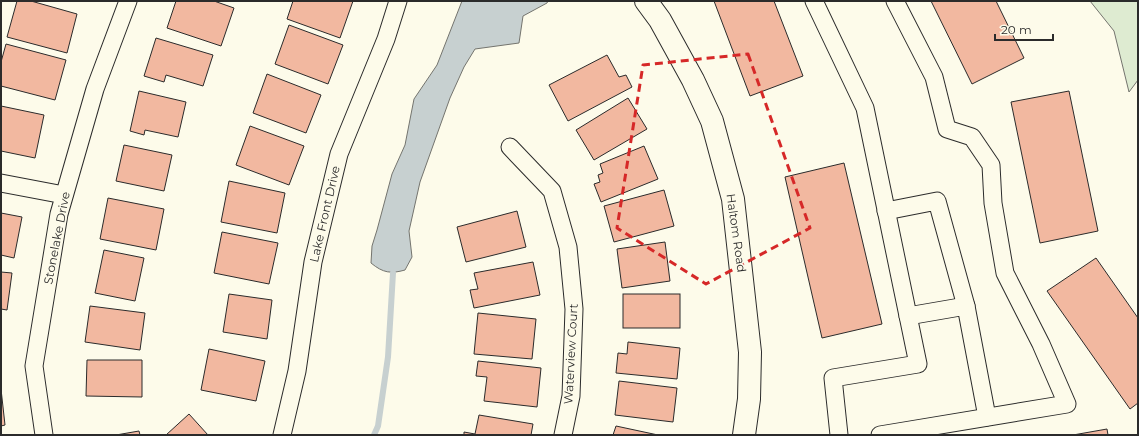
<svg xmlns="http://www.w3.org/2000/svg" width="1139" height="436" viewBox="0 0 1139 436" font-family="Montserrat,sans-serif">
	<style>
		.green { fill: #deebd1; stroke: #74746e }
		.water { fill: #c7d0d0; stroke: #74746e }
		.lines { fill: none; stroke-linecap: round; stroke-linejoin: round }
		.stream { stroke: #c7d0d0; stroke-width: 6 }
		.building { fill: #f2b8a0; stroke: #2b2b2b }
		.minor-casing { stroke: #2b2b2b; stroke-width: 19 }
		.secondary-casing { stroke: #2b2b2b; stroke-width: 24 }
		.minor { stroke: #fdfbea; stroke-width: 17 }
		.secondary { stroke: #fdfbea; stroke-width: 22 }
		.marked { fill: none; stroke: #d62828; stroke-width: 3; stroke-dasharray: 8 5; stroke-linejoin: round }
		.labels { text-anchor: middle; stroke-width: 3; stroke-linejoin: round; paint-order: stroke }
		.street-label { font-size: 12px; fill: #2b2b2b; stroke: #fdfbea }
	</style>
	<rect width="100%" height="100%" fill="#fdfbea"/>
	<path class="green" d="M1090 1H1138V80L1129 92 1114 31Z"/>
	<path class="water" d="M462 1H548L547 3 523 16 519 43 475 49 464 67 450 98 420 182 409 231 412 257 405 270C391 274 383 273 371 263L372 246 377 230 392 174 405 145 414 99 437 65Z"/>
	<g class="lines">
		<path class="stream" d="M374 435 378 426 388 357 393 273"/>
	</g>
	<g class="building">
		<path d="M17 1H31L77 14 67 53 7 37Z"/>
		<path d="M176 1H214L234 8 221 46 167 28Z"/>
		<path d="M293 1H353L340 38 287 19Z"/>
		<path d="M714 1H774L803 76 750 96Z"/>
		<path d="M931 1H996L1024 58 972 84Z"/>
		<path d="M289 25 343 45 328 84 275 64Z"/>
		<path d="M156 38 213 55 203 86 166 75 164 82 144 76Z"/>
		<path d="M6 44 66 60 55 100 1 86V62Z"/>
		<path d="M607 55 619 77 626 75 632 87 568 121 549 85Z"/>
		<path d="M267 74 321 95 306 133 253 113Z"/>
		<path d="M139 91 186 102 178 137 145 130 144 135 130 131Z"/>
		<path d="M1069 91 1098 231 1040 243 1011 102Z"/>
		<path d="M628 98 647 129 594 160 576 130Z"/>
		<path d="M1 106 44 115 35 158 1 151Z"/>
		<path d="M250 126 304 146 289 185 236 165Z"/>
		<path d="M124 145 172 155 164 191 116 181Z"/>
		<path d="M644 146 658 179 601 202 594 184 600 182 598 175 603 173 600 164Z"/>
		<path d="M844 163 882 324 822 338 785 177Z"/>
		<path d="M229 181 285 193 277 233 221 222Z"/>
		<path d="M664 190 674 226 614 242 604 206Z"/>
		<path d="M108 198 164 209 156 250 100 239Z"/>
		<path d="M517 211 526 247 466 262 457 227Z"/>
		<path d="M1 213 22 217 14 258 1 255Z"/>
		<path d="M222 232 278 243 269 284 214 273Z"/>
		<path d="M665 242 670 281 622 288 617 249Z"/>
		<path d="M104 250 144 258 135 301 95 293Z"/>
		<path d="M1096 258 1138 318V403L1130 409 1047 291Z"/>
		<path d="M533 262 540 295 474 308 470 290 478 289 474 273Z"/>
		<path d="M1 272 12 273 7 310 1 309Z"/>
		<path d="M229 294 272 300 267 339 223 332Z"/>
		<rect x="623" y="294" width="57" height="34"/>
		<path d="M90 306 145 313 140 350 85 342Z"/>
		<path d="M478 313 536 319 532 359 474 354Z"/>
		<path d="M628 342 680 348 677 379 616 373 618 353 627 354Z"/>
		<path d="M209 349 265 361 256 401 201 390Z"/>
		<path d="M87 360H142V397L86 396Z"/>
		<path d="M478 361 541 368 537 407 484 401 487 377 476 376Z"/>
		<path d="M619 381 677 388 673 422 615 415Z"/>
		<path d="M1 389 5 425 1 426Z"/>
		<path d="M189 414 208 435H166Z"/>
		<path d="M479 415 533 424 531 435H464V432L475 434Z"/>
		<path d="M616 426 658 435H613Z"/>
		<path d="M1107 429 1108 435H1073Z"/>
		<path d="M139 431 140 435H116Z"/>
	</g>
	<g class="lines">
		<g class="minor-casing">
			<g id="minor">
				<path d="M814 1 865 108 918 364 833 378 839 435"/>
				<path d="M510 147 552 191 568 247 574 309 571 396 563 435"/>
				<path d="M1 183 64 195"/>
				<path d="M886 211 937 201 966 306"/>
				<path d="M908 316 966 306 987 417"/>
				<path d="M44 435 34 366 59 214 95 89 128 1"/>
				<path d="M282 435 297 371 313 262 339 154 386 39 398 1"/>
				<path d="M880 435 1067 404 1041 344 1005 273 993 203 991 165 972 137 947 129 934 77 895 1"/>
			</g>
		</g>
		<g class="secondary-casing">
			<path id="secondary" d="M646 1 660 20 693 80 712 121 733 199 750 352 749 399 744 435"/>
		</g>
		<use href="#minor" class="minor"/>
		<use href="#secondary" class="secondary"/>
	</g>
	<path class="marked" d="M748 54 810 228 706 284 617 228 643 65Z"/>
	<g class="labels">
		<g class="street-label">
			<text transform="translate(325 214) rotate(-77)" y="4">Lake Front Drive</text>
			<text transform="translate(736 233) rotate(82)" y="4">Haltom Road</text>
			<text transform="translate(57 238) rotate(-79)" y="4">Stonelake Drive</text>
			<text transform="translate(571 354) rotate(-87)" y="4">Waterview Court</text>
		</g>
	</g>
	<rect width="1139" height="436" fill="none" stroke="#2b2b2b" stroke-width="4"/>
	<path d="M995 34v6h58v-6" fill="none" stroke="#2b2b2b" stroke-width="2"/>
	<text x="1001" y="34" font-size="12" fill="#2b2b2b" stroke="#fdfbea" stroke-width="3" paint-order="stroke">20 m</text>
</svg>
